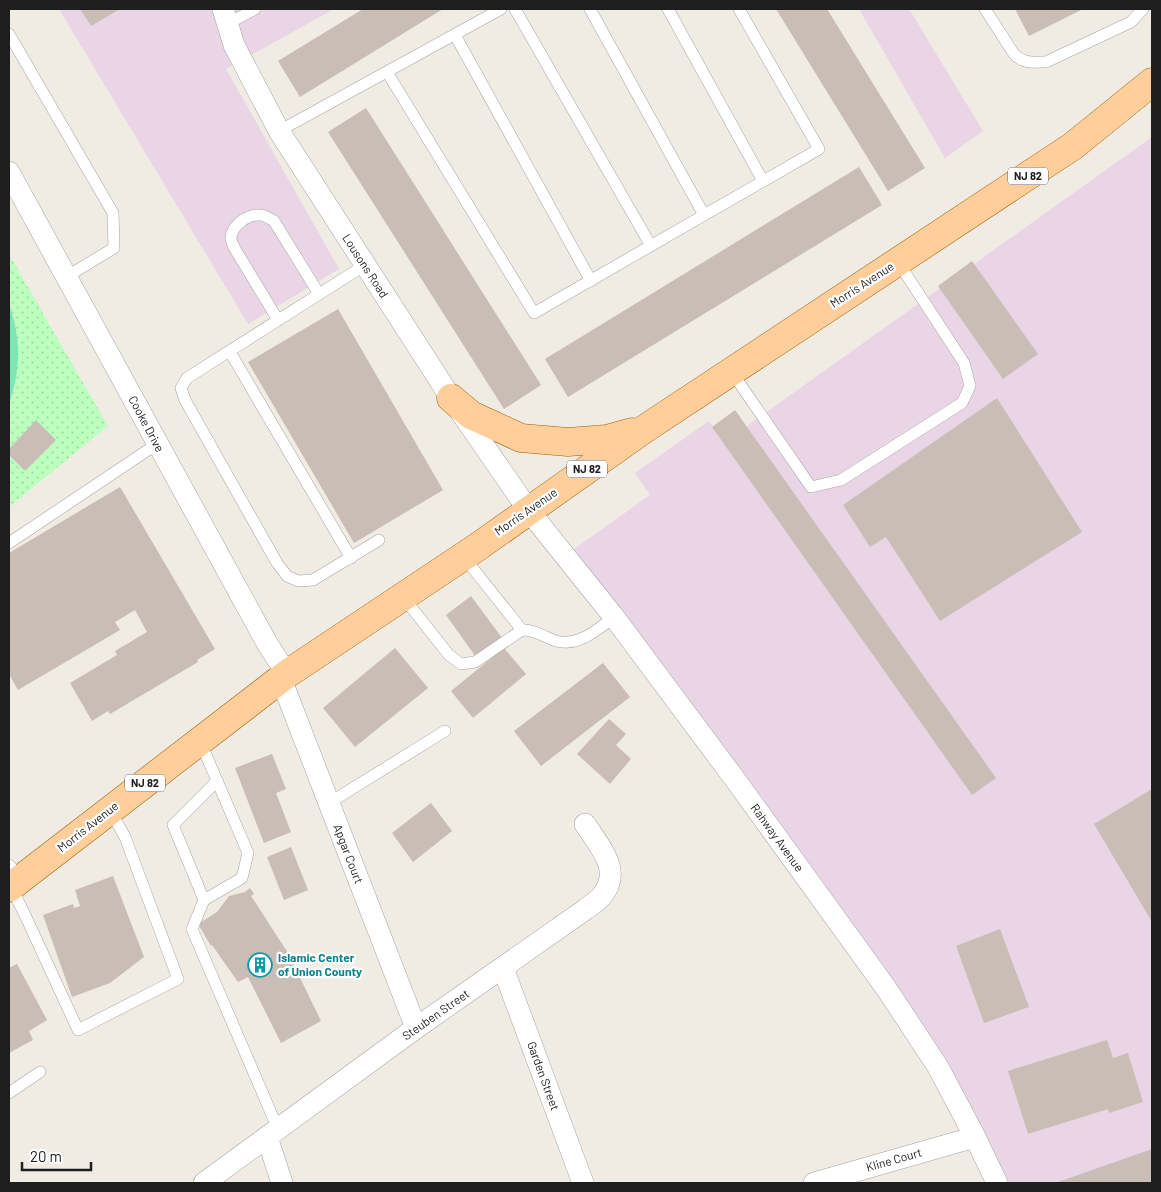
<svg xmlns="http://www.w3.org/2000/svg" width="1161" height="1192" viewBox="0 0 1161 1192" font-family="Barlow,sans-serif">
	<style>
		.industrial { fill: #ead5e7 }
		.park { fill: url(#park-dots) }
		.pitch { fill: #79e8b7 }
		.building { fill: #c9bdb6 }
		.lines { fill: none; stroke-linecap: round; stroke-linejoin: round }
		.service-casing { stroke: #a5a5a5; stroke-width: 12 }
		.minor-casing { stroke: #a5a5a5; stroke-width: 22 }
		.primary-casing { stroke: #995f00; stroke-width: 29 }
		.service { stroke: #fff; stroke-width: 11 }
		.minor { stroke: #fff; stroke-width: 21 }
		.primary { stroke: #ffce9a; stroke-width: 28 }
		.labels { text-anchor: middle; stroke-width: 4.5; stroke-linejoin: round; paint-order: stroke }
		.shield { fill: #fff; stroke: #626262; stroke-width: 1 }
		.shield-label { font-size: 11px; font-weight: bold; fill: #1e1e1e }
		.street-label { font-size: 12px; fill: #1e1e1e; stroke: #fff }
		.culture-label { font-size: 12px; font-weight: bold; fill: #0d838f; stroke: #fff; text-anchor: start }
	</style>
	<defs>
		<pattern id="park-dots" width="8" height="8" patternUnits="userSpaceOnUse" patternTransform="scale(1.25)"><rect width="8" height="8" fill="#bcffbe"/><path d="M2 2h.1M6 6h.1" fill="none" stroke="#a1daa3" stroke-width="1.8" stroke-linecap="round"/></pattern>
	</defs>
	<rect width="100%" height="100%" fill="#f0ebe3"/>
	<g class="industrial">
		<path d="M59 9H334L226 69 339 269 248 324Z"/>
		<path d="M859 9H909L983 131 945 158Z"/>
		<path d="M1152 137V1183H1001L993 1159 566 555 650 495 635 473 709 421 723 443Z"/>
	</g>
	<path class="park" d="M9 254 108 426 9 507Z"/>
	<path class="pitch" d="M9 305C22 338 20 372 9 404Z"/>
	<g class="building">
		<path d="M80 9H120L91 26Z"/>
		<path d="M363 9H443L300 97 278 61Z"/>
		<path d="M776 9H827L925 168 888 191Z"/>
		<path d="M1015 9H1083L1029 36Z"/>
		<path d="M366 108 541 385 504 409 328 132Z"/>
		<path d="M859 167 882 205 568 397 545 359Z"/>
		<path d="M972 261 1038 354 1003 379 938 286Z"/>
		<path d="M338 309 443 490 354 543 248 362Z"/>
		<path d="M997 398 1082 532 940 621 886 537 870 547 843 505Z"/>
		<path d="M735 410 996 778 972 795 712 427Z"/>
		<path d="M36 420 56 440 25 471 9 455V449Z"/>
		<path d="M120 487 215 649 197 660 198 662 110 714 108 711 92 721 70 683 117 655 115 651 147 632 135 610 115 622 120 630 18 690 9 674V553Z"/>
		<path d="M471 596 502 638 476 657 446 615Z"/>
		<path d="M395 648 428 688 355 747 323 708Z"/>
		<path d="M504 648 526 674 473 718 451 691Z"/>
		<path d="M603 663 630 697 541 766 514 731Z"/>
		<path d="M609 719 626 734 616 745 631 759 610 784 577 754Z"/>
		<path d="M272 754 286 789 276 793 291 832 264 843 235 768Z"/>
		<path d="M1152 789V922L1094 824Z"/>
		<path d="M431 803 452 831 413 862 392 833Z"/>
		<path d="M291 847 308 890 284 900 267 857Z"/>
		<path d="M113 876 144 957 110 983 72 997 43 915 73 904 74 908 80 906 75 890Z"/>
		<path d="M250 888 254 894 251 896 288 953 321 1021 281 1043 248 977 238 982 212 945 211 946 198 924 217 912 229 896 245 892Z"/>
		<path d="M1000 929 1029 1007 984 1023 956 946Z"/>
		<path d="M17 964 47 1020 29 1031 33 1040 9 1053V968Z"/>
		<path d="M1107 1040 1113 1058 1128 1053 1143 1102 1109 1113 1108 1109 1028 1134 1008 1071Z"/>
		<path d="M1152 1149V1183H1055Z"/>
	</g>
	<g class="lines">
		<g class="service-casing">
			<g id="service">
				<path d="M515 9 651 246"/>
				<path d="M590 9 704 215"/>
				<path d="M668 9 763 181"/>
				<path d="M985 9 1014 54C1023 64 1034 62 1046 62L1131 22 1143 9"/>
				<path d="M227 24 255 9"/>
				<path d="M9 34 113 213 114 248 66 277"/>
				<path d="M455 35 591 281"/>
				<path d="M387 72 534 313 819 149 739 9"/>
				<path d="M279 131 501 9"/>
				<path d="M365 265 187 378 181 388 185 400 277 563 287 576 298 581 313 580 379 540"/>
				<path d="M278 320 235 249C233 245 231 241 231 238 232 225 248 214 260 215 265 215 270 219 274 221L319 294"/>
				<path d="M230 352 351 558"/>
				<path d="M731 371 811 487 841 480 962 403 970 386 964 363 898 262"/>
				<path d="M9 543 157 444"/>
				<path d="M463 556 522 630"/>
				<path d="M403 597 449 655 461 664 475 662 522 630C536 630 544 637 556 641 579 647 598 629 614 617"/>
				<path d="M200 741 248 853 242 878 204 900 173 825 217 781"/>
				<path d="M329 803 445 731"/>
				<path d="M9 865 21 878"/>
				<path d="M11 887 25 915 78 1030 178 979 125 837 110 810"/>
				<path d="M204 900 192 929 278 1129"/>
				<path d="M9 1093 40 1072"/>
			</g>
		</g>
		<g class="minor-casing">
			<g id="minor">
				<path d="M223 9 234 45 279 131 451 398 529 511 614 617 734 778 886 988 938 1067 975 1137 997 1183"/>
				<path d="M9 172 268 645 287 674"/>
				<path d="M281 679 416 1028"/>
				<path d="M503 968 583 1183"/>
				<path d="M267 1137 282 1183"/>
				<path d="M204 1183 416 1028 586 909C591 905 597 901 601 897 624 871 599 846 585 824"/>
				<path d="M814 1183 975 1137"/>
			</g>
		</g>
		<g class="primary-casing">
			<g id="primary">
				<path d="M451 398 471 415 521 438 568 442 607 439 632 432"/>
				<path d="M9 888 287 674 476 548 646 428 1073 146 1152 82"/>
			</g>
		</g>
		<use href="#service" class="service"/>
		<use href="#minor" class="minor"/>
		<use href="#primary" class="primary"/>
	</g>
	<defs>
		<g id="building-ring" transform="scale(1.25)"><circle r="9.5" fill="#fff" stroke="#0f9aa8" stroke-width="1.5"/><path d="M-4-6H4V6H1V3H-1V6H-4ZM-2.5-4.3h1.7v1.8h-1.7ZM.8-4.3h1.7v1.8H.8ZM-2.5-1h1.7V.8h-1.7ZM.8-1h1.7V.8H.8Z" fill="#0f9aa8"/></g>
	</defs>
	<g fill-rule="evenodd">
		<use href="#building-ring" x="260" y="965"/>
	</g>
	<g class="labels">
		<g class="shield">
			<rect x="1008" y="167.5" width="40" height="17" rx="4"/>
			<rect x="567" y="460.5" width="40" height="17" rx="4"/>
			<rect x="125" y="774.5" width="40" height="17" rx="4"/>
		</g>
		<g class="shield-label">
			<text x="1028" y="180">NJ 82</text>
			<text x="587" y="473">NJ 82</text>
			<text x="145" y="787">NJ 82</text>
		</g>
		<g class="street-label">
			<text transform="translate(365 266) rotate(57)" y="4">Lousons Road</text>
			<text transform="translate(862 285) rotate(-33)" y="4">Morris Avenue</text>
			<text transform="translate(146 424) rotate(62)" y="4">Cooke Drive</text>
			<text transform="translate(526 512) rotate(-35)" y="4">Morris Avenue</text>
			<text transform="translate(88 827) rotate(-38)" y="4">Morris Avenue</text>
			<text transform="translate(777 838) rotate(54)" y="4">Rahway Avenue</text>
			<text transform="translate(348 854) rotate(69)" y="4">Apgar Court</text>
			<text transform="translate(436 1015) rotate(-35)" y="4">Steuben Street</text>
			<text transform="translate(543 1076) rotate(70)" y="4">Garden Street</text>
			<text transform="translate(894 1160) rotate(-16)" y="4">Kline Court</text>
		</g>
		<g class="culture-label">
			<text x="278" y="962">Islamic Center<tspan x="278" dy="14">of Union County</tspan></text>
		</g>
	</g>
	<rect width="1161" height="1192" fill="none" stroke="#1e1e1e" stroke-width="20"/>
	<path d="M22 1162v8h69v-8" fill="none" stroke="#1e1e1e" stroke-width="2.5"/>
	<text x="30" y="1162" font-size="15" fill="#1e1e1e" stroke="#ffffff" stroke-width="4" paint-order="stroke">20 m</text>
</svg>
